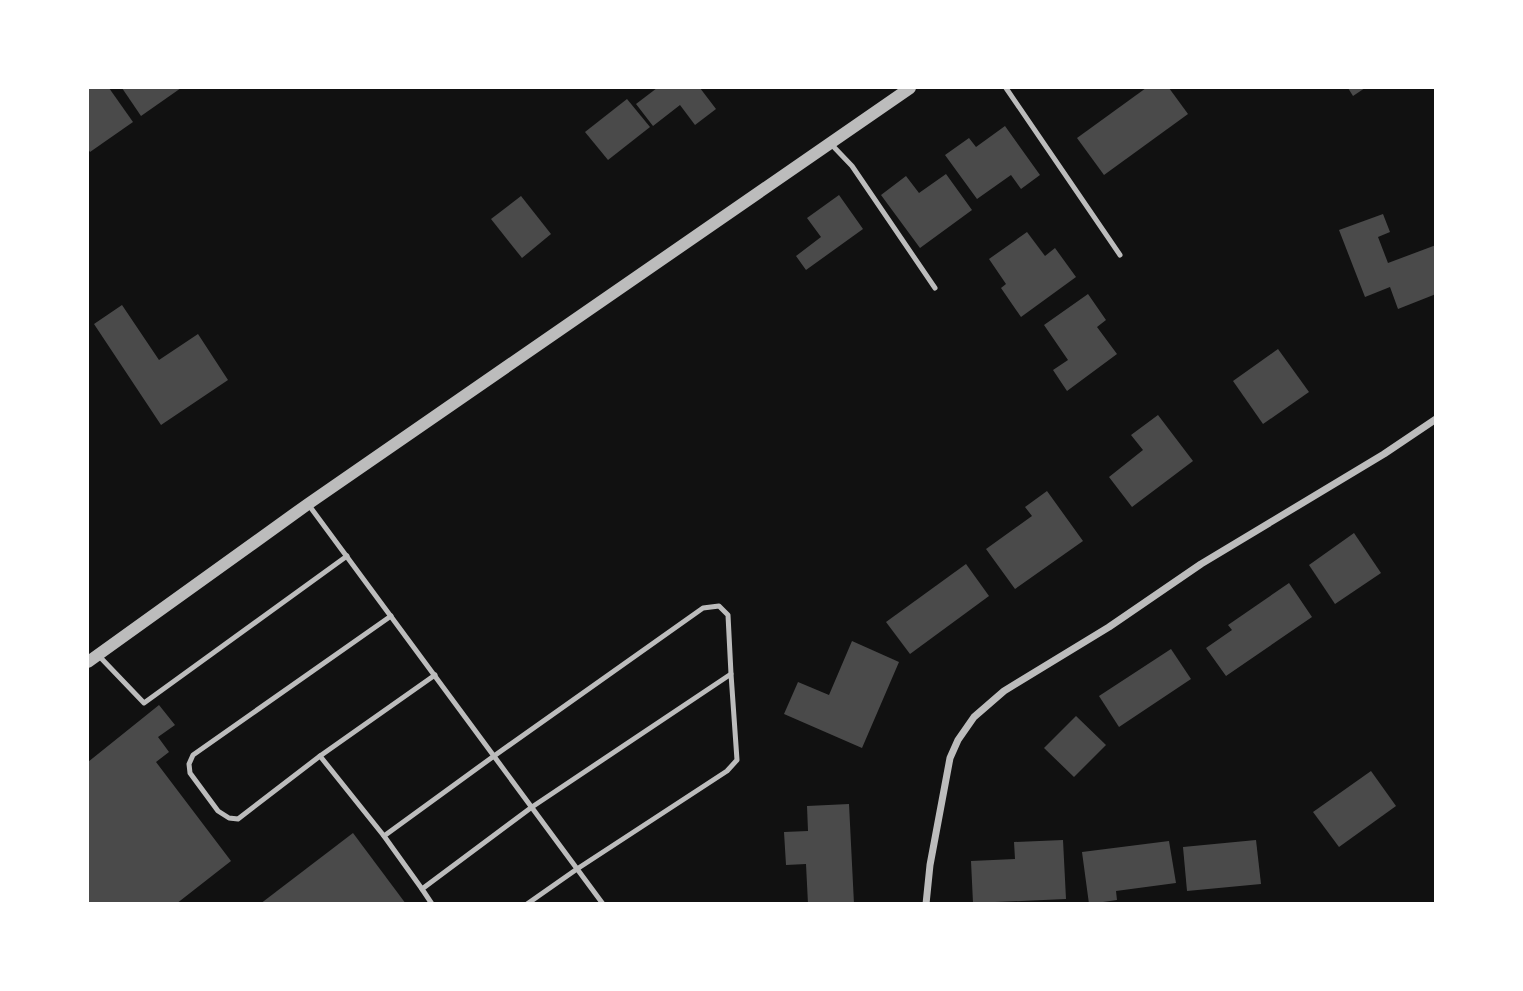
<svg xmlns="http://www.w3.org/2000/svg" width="1523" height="991" viewBox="0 0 1523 991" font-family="'Asap Condensed',sans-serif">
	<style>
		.building { fill: #4a4a4a }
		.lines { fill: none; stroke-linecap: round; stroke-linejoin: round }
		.service { stroke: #bcbcbc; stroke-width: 5 }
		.minor { stroke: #bcbcbc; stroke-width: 7 }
		.tertiary { stroke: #bcbcbc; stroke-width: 12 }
	</style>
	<rect width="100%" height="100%" fill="#111"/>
	<g class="building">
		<path d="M88 88H109L133 122 90 152 88 149Z"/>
		<path d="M122 88H181L141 116Z"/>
		<path d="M657 88H700L716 109 695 125 680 105 653 126 636 104Z"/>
		<path d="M1146 88H1169L1188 114 1104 175 1077 138Z"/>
		<path d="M1348 88H1365L1353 96Z"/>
		<path d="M627 99 650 127 608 160 585 132Z"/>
		<path d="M1005 126 1040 175 1021 189 1011 175 977 199 945 155 969 138 976 147Z"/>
		<path d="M946 174 972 210 920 248 881 195 906 176 919 193Z"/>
		<path d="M839 195 863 229 806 270 796 256 821 237 807 218Z"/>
		<path d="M521 196 551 234 522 258 491 219Z"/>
		<path d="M1383 214 1390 232 1378 237 1388 263 1436 245V294L1398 309 1390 287 1365 297 1339 230Z"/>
		<path d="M1027 232 1045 256 1055 248 1076 277 1021 317 1001 288 1006 284 989 259Z"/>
		<path d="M1088 294 1106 320 1097 327 1117 354 1067 391 1053 370 1068 360 1044 325Z"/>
		<path d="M122 305 159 360 198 334 228 380 161 425 94 324Z"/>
		<path d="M1278 349 1309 392 1263 424 1233 381Z"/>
		<path d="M1158 415 1193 461 1132 507 1109 477 1143 450 1131 435Z"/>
		<path d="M1047 491 1083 541 1015 589 986 549 1032 516 1025 507Z"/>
		<path d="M1354 533 1381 573 1335 604 1309 565Z"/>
		<path d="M966 564 989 596 910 654 886 622Z"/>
		<path d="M1289 583 1312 617 1226 676 1206 648 1232 630 1228 625Z"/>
		<path d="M852 641 899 662 862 748 784 714 798 682 829 695Z"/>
		<path d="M1171 649 1191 679 1119 727 1099 696Z"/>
		<path d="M159 705 175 725 158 737 169 752 156 762 231 861 176 904H88V762Z"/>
		<path d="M1076 716 1106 745 1074 777 1044 748Z"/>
		<path d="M1371 771 1396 806 1339 847 1313 812Z"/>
		<path d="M849 804 854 904H808L806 864 786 865 784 832 808 831 807 806Z"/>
		<path d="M353 833 406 904H260Z"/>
		<path d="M1063 840 1066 899 973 903 971 861 1015 859 1014 842Z"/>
		<path d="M1256 840 1261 884 1187 891 1183 847Z"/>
		<path d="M1169 841 1176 883 1116 891 1117 900 1089 904 1082 852Z"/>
	</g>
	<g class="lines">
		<g class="service">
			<path d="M1006 88 1120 255"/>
			<path d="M830 143 852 166 935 288"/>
			<path d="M308 504 603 904"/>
			<path d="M391 616 193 755 189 764 190 773 218 811 229 818 238 819 320 756 435 675"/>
			<path d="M99 656 144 703 347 556"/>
			<path d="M320 756 384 836"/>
			<path d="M422 889 384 836 494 756 703 608 719 606 728 615 731 674"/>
			<path d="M432 904 422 889 532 807 731 674 737 760 727 771 577 869 527 904"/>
		</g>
		<path class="minor" d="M926 904 930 865 950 758 958 740 974 717 1004 691 1109 627 1201 564 1384 454 1436 419"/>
		<path class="tertiary" d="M88 662 308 504 910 88"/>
	</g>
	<rect width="1523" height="991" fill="none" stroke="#ffffff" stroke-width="178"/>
</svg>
